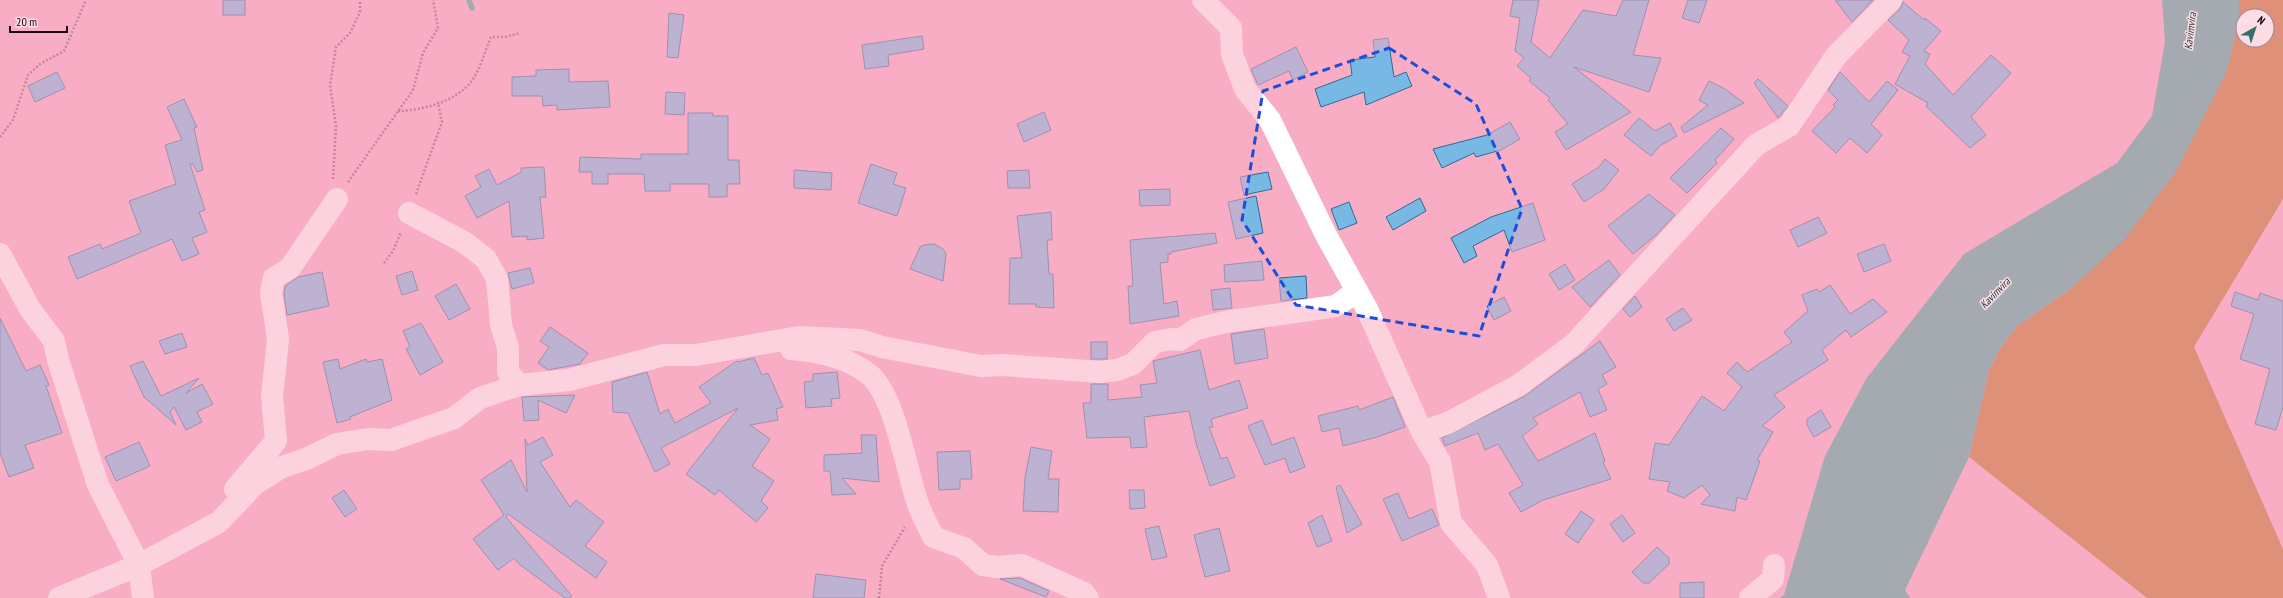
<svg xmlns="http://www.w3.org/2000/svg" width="2283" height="598" viewBox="0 0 2283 598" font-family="'PT Sans Narrow',sans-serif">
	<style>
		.forest { fill: #bc6d1e; fill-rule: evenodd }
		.water { fill: #3da694 }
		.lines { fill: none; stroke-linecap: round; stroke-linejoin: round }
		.stream { stroke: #3da694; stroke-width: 5.5 }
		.building { fill: #77b8e5; stroke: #2b6c95 }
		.path { stroke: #885666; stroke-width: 2.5; stroke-dasharray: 2 2; stroke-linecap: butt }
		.minor { stroke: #fff; stroke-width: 22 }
		.marked { fill: none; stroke: #1d4ed8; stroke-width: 3; stroke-dasharray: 8 5; stroke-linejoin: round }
		.labels { text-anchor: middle; stroke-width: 3; stroke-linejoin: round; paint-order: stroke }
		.water-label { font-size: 11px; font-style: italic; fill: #1b3a34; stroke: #fddde5 }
	</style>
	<rect width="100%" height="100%" fill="#f9adc4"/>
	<path class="forest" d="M2239 0H2283V199L2194 347 2283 549V598H2147L1969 457 1989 370 2001 347 2016 327 2073 287 2239 21ZM2243 16H2267V40H2243Z"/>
	<path class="water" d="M2162 0H2239V21L2226 73 2177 170 2124 240 2073 287 2016 327 2001 347 1989 370 1969 457 1905 590 1910 598H1780L1784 595 1825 456 1866 379 1964 254 2117 163 2152 116 2165 42Z"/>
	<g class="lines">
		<path class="stream" d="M469 0 472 8"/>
	</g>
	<g class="building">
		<rect x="223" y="0" width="22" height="15"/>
		<path d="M1513 0H1539L1531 42 1550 58 1583 10 1616 16 1623 0H1649L1633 55 1661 58 1649 92 1574 67 1631 112 1566 150 1555 132 1568 124 1548 100 1550 98 1529 81 1531 78 1517 66 1524 58 1515 51 1520 18 1510 16Z"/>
		<path d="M1688 0H1707L1699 23 1682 18Z"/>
		<path d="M1835 0H1873L1852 22Z"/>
		<path d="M1903 2 1924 20 1925 18 1941 31 1924 51 1930 54 1925 64 1953 95 1991 55 2011 73 1971 117 1986 135 1970 148 1926 106 1928 103 1895 84 1910 56 1902 52 1909 40 1888 20 1900 9Z"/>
		<path d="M669 13 684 15 678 58 667 57Z"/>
		<path d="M922 36 924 49 888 55 889 66 865 69 862 45Z"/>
		<path d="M1388 38 1394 77 1406 72 1412 86 1366 105 1364 92 1321 107 1315 89 1352 75 1350 60 1375 57 1373 40Z"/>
		<path d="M1296 47 1308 72 1293 80 1289 71 1258 85 1251 69Z"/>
		<path d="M569 69V82L608 81 610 107 557 110V105L543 106 542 96H512V77L536 76V70Z"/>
		<path d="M57 72 65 88 35 102 28 86Z"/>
		<path d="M1840 72 1869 102 1887 81 1898 90 1871 124 1882 135 1867 153 1850 138 1836 153 1812 131 1835 107 1833 105 1838 100 1828 90Z"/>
		<path d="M1758 79 1788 106 1778 118 1754 83Z"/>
		<path d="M1709 81 1725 89 1744 103 1684 133 1681 127 1708 105 1699 100Z"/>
		<path d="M666 92 685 93 684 115 665 114Z"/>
		<path d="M184 99 197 127 194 128 203 170 197 172 193 164H190L205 210 199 212 207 232 192 238 199 254 182 261 172 239 77 279 68 257 100 244 102 249 141 233 129 201 176 184 165 145 182 140 167 107Z"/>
		<path d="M1044 112 1051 130 1024 142 1017 124Z"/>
		<path d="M688 113H713V116H728V160H739L740 184H727V197H709V184H670V191H645L644 174H608V184H592V172H579L580 157 641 159V154H688Z"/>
		<path d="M1639 118 1655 131 1670 123 1677 136 1661 145 1651 156 1624 135Z"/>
		<path d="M1510 122 1520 139 1501 150 1476 157 1474 153 1442 168 1433 149 1487 135Z"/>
		<path d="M1721 128 1734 139 1715 160 1717 163 1687 193 1670 178Z"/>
		<path d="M1605 159 1619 170 1604 189 1584 202 1572 184 1599 167Z"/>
		<path d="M871 164 897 173 893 184 906 188 897 216 858 203Z"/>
		<path d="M544 167 546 197H540L544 238 527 240V236L512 237 509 201 477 218 465 196 481 187 475 176 489 169 497 185 521 172V168Z"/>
		<path d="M794 170 832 173 831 190 794 188Z"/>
		<path d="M1029 170 1030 188H1008L1007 171Z"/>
		<path d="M1268 172 1272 189 1244 195 1240 177Z"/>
		<path d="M1170 189V205L1140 206 1139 190Z"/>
		<path d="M1649 194 1675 215 1656 235 1633 254 1608 226Z"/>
		<path d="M1256 196 1263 233 1236 239 1228 202Z"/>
		<path d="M1420 198 1426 211 1393 230 1386 217Z"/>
		<path d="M1349 202 1357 223 1339 230 1331 209Z"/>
		<path d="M1533 203 1545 240 1512 252 1504 230 1473 246 1477 256 1464 263 1451 238 1491 217Z"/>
		<path d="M1051 212 1052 240H1047L1049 274H1053L1054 308 1036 307V304H1009L1010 258H1022L1017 216Z"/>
		<path d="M1818 217 1827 233 1798 247 1790 230Z"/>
		<path d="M1215 233 1217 243 1171 252V254H1168V262L1160 263 1164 304 1177 301 1179 316 1130 324 1128 286H1133L1130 240Z"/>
		<path d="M934 244 943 249 946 254 943 281 910 269 920 247 924 245Z"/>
		<path d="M1884 244 1891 261 1864 272 1857 254Z"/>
		<path d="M1609 260 1620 275 1590 307 1572 287Z"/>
		<path d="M1262 261 1264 280 1225 282 1224 265Z"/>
		<path d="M1565 264 1575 280 1559 290 1549 274Z"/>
		<path d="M530 268 534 283 512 289 508 273Z"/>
		<path d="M412 271 418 290 402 295 396 276Z"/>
		<path d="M322 272 329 306 287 315 284 293 285 286 298 277Z"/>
		<path d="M1306 276 1307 298 1281 301 1279 278Z"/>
		<path d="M456 284 470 309 449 320 435 296Z"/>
		<path d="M1830 285 1850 314 1873 299 1887 312 1851 337 1846 330 1822 350 1828 360 1774 395 1785 407 1762 426 1773 432 1757 460 1760 461 1746 500 1737 497 1735 511 1701 504 1710 495 1702 485 1684 498 1667 491 1670 482 1649 479 1655 443 1669 445 1702 396 1724 411 1742 387 1727 373 1737 362 1747 372 1792 342 1784 332 1808 311 1802 295 1817 289 1819 292Z"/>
		<path d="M1230 288 1232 308 1213 310 1211 290Z"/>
		<path d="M2235 292 2258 300 2260 293 2283 301V407L2276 430 2255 424 2270 369 2240 359 2254 314 2231 306Z"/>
		<path d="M1635 296 1642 307 1630 317 1623 309Z"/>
		<path d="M1504 297 1511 311 1494 320 1487 306Z"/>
		<path d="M1683 308 1692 320 1674 331 1666 319Z"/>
		<path d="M0 318 26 371 40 365 49 385 46 386 62 433 25 445 34 468 9 477 0 453Z"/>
		<path d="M421 323 443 362 420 375 406 349 410 347 403 331Z"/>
		<path d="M550 327 588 353 580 364 548 370 538 363 549 347 540 341Z"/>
		<path d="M1264 329 1268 358 1235 364 1231 334Z"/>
		<path d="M182 333 187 347 165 354 159 341Z"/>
		<path d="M1600 341 1616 367 1602 375 1607 384 1598 389 1607 410 1590 417 1580 392 1533 418 1538 424 1522 436 1538 461 1595 433 1605 461 1603 462 1611 479 1543 500 1521 512 1509 493 1523 485 1498 444 1485 450 1478 433 1445 446 1442 438 1525 396Z"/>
		<rect x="1091" y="342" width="16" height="17"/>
		<path d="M1200 350 1209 390 1239 380 1248 408 1211 419 1213 427H1209L1221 459 1227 457 1235 477 1210 486 1196 443 1189 411 1144 417 1147 447 1131 448 1130 437 1087 438 1083 403H1091V384H1108V400L1142 397 1140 385 1157 383 1153 361Z"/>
		<path d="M754 358 762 375 768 373 783 407 776 409 778 420 750 425 770 439 752 466 774 481 761 501 768 508 756 522 719 490 715 495 686 474 738 408 661 448 670 464 655 472 628 413 613 412 612 382 647 372 660 414 668 409 675 423 711 403 699 387 737 361 738 362Z"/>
		<path d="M338 359 340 369 366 359 367 362 382 359 392 400 350 417 351 419 337 423 323 362Z"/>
		<path d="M143 361 161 396 199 378 186 393 202 384 213 404 197 412 202 422 186 430 174 407 170 412 176 425 144 397 130 366Z"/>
		<path d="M837 372 840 398 831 399 832 406 806 408 804 382 813 381V374Z"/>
		<path d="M575 395 566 413 538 400 539 420 524 421 522 397Z"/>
		<path d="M1393 397 1405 427 1377 437 1343 446 1339 428 1322 432 1318 416 1358 406 1359 410Z"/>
		<path d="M1821 410 1831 427 1814 437 1807 425V419Z"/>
		<path d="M1262 420 1272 445 1294 437 1305 467 1290 473 1285 458 1265 465 1248 426Z"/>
		<path d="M861 435H876L879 482 842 478 856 494 832 495 830 471H824V455L862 453Z"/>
		<path d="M543 437 553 455 540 462 570 507 576 500 604 522 585 546 607 562 596 578 508 514 506 517 572 596 570 598H565L519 564 514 558 498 570 473 539 504 515 481 480 511 460 527 492 525 439 528 445Z"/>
		<path d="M139 442 150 466 116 481 105 457Z"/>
		<path d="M1031 447 1052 451 1048 479H1059L1058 512 1023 511 1025 477Z"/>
		<path d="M970 451 972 479H960V489L939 490 937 452Z"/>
		<path d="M1340 485 1362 524 1347 533 1336 487Z"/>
		<path d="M344 490 357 509 345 517 332 498Z"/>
		<path d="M1129 490H1144L1145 508 1130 509Z"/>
		<path d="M1398 493 1409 519 1432 509 1439 525 1402 541 1383 499Z"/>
		<path d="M1581 511 1594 520 1578 543 1565 534Z"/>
		<path d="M1322 515 1332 541 1317 547 1308 523Z"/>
		<path d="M1622 515 1635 533 1623 542 1610 524Z"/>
		<path d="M1159 526 1167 557 1152 560 1145 529Z"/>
		<path d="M1219 528 1230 571 1205 577 1194 535Z"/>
		<path d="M1657 547 1669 558V564L1649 583H1643L1632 572Z"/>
		<path d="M816 574 866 580 864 598H813Z"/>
		<path d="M1020 578 1049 591 1046 597 1000 579Z"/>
		<path d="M1704 582V598H1680V583Z"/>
	</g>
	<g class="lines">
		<g class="path">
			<path d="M398 111C423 110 455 102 471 82 480 70 485 51 491 37H505L520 33"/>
			<path d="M0 137 13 120 28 75 40 64 64 51 86 0"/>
			<path d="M333 179 336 126 330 85 336 47 350 33 360 12V0"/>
			<path d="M348 182 413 90 423 53 438 28 433 0"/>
			<path d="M416 194 442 122 438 102"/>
			<path d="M384 263 393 251 401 232"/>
			<path d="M879 598 882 566 905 527"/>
		</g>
		<g class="minor">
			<path d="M1203 0 1231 28 1232 54 1245 89 1270 120 1326 235 1367 309 1422 432 1440 462 1451 523 1487 565 1499 598"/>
			<path d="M409 213 464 242 486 259 497 279 501 325 508 348V372L519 385"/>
			<path d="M0 254 30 309 54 341 58 360 98 485 139 565 143 598"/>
			<path d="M791 349C817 351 850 358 871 376 896 400 906 470 918 504 922 515 928 526 933 537L964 548 983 565 997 567 1022 565 1073 588 1084 593 1088 598"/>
			<path d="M1422 432 1448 423 1519 385 1574 344 1756 145 1789 126 1836 56 1891 0"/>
			<path d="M235 489 276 441 272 397 278 339 271 293 274 278 290 268 337 199"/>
			<path d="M59 598 139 565 219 522 255 484 282 467 306 459 337 444 368 439 391 440 454 418 480 398 519 385 569 380 664 355H696L799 337 860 340 882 347 981 366 1003 365 1101 372 1117 370 1133 364 1155 342 1172 339 1180 340 1196 329 1225 322 1336 306 1357 291"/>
			<path d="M1750 598 1773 579 1774 565"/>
		</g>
	</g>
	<path d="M0 0H2283V598H0ZM1389 48 1476 104 1522 209 1479 336 1296 305 1242 220 1263 91Z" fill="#f9adc4" fill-opacity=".55" fill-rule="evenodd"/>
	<path class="marked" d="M1389 48 1476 104 1522 209 1479 336 1296 305 1242 220 1263 91Z"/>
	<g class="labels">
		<g class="water-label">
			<text transform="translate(2190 31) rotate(-83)" y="4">Kavimvira</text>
			<text transform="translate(1995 293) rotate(-46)" y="4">Kavimvira</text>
		</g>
	</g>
	<g transform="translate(2255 28) rotate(39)"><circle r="19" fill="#fddde5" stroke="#a3868f"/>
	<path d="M0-3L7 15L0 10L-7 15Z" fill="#2f7367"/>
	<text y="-6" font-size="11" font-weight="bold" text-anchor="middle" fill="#1c040d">N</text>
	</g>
	<path d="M10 26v6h57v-6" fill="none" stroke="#1c040d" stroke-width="2"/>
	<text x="16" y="26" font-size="12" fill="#1c040d" stroke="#fddde5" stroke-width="3" paint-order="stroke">20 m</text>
</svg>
